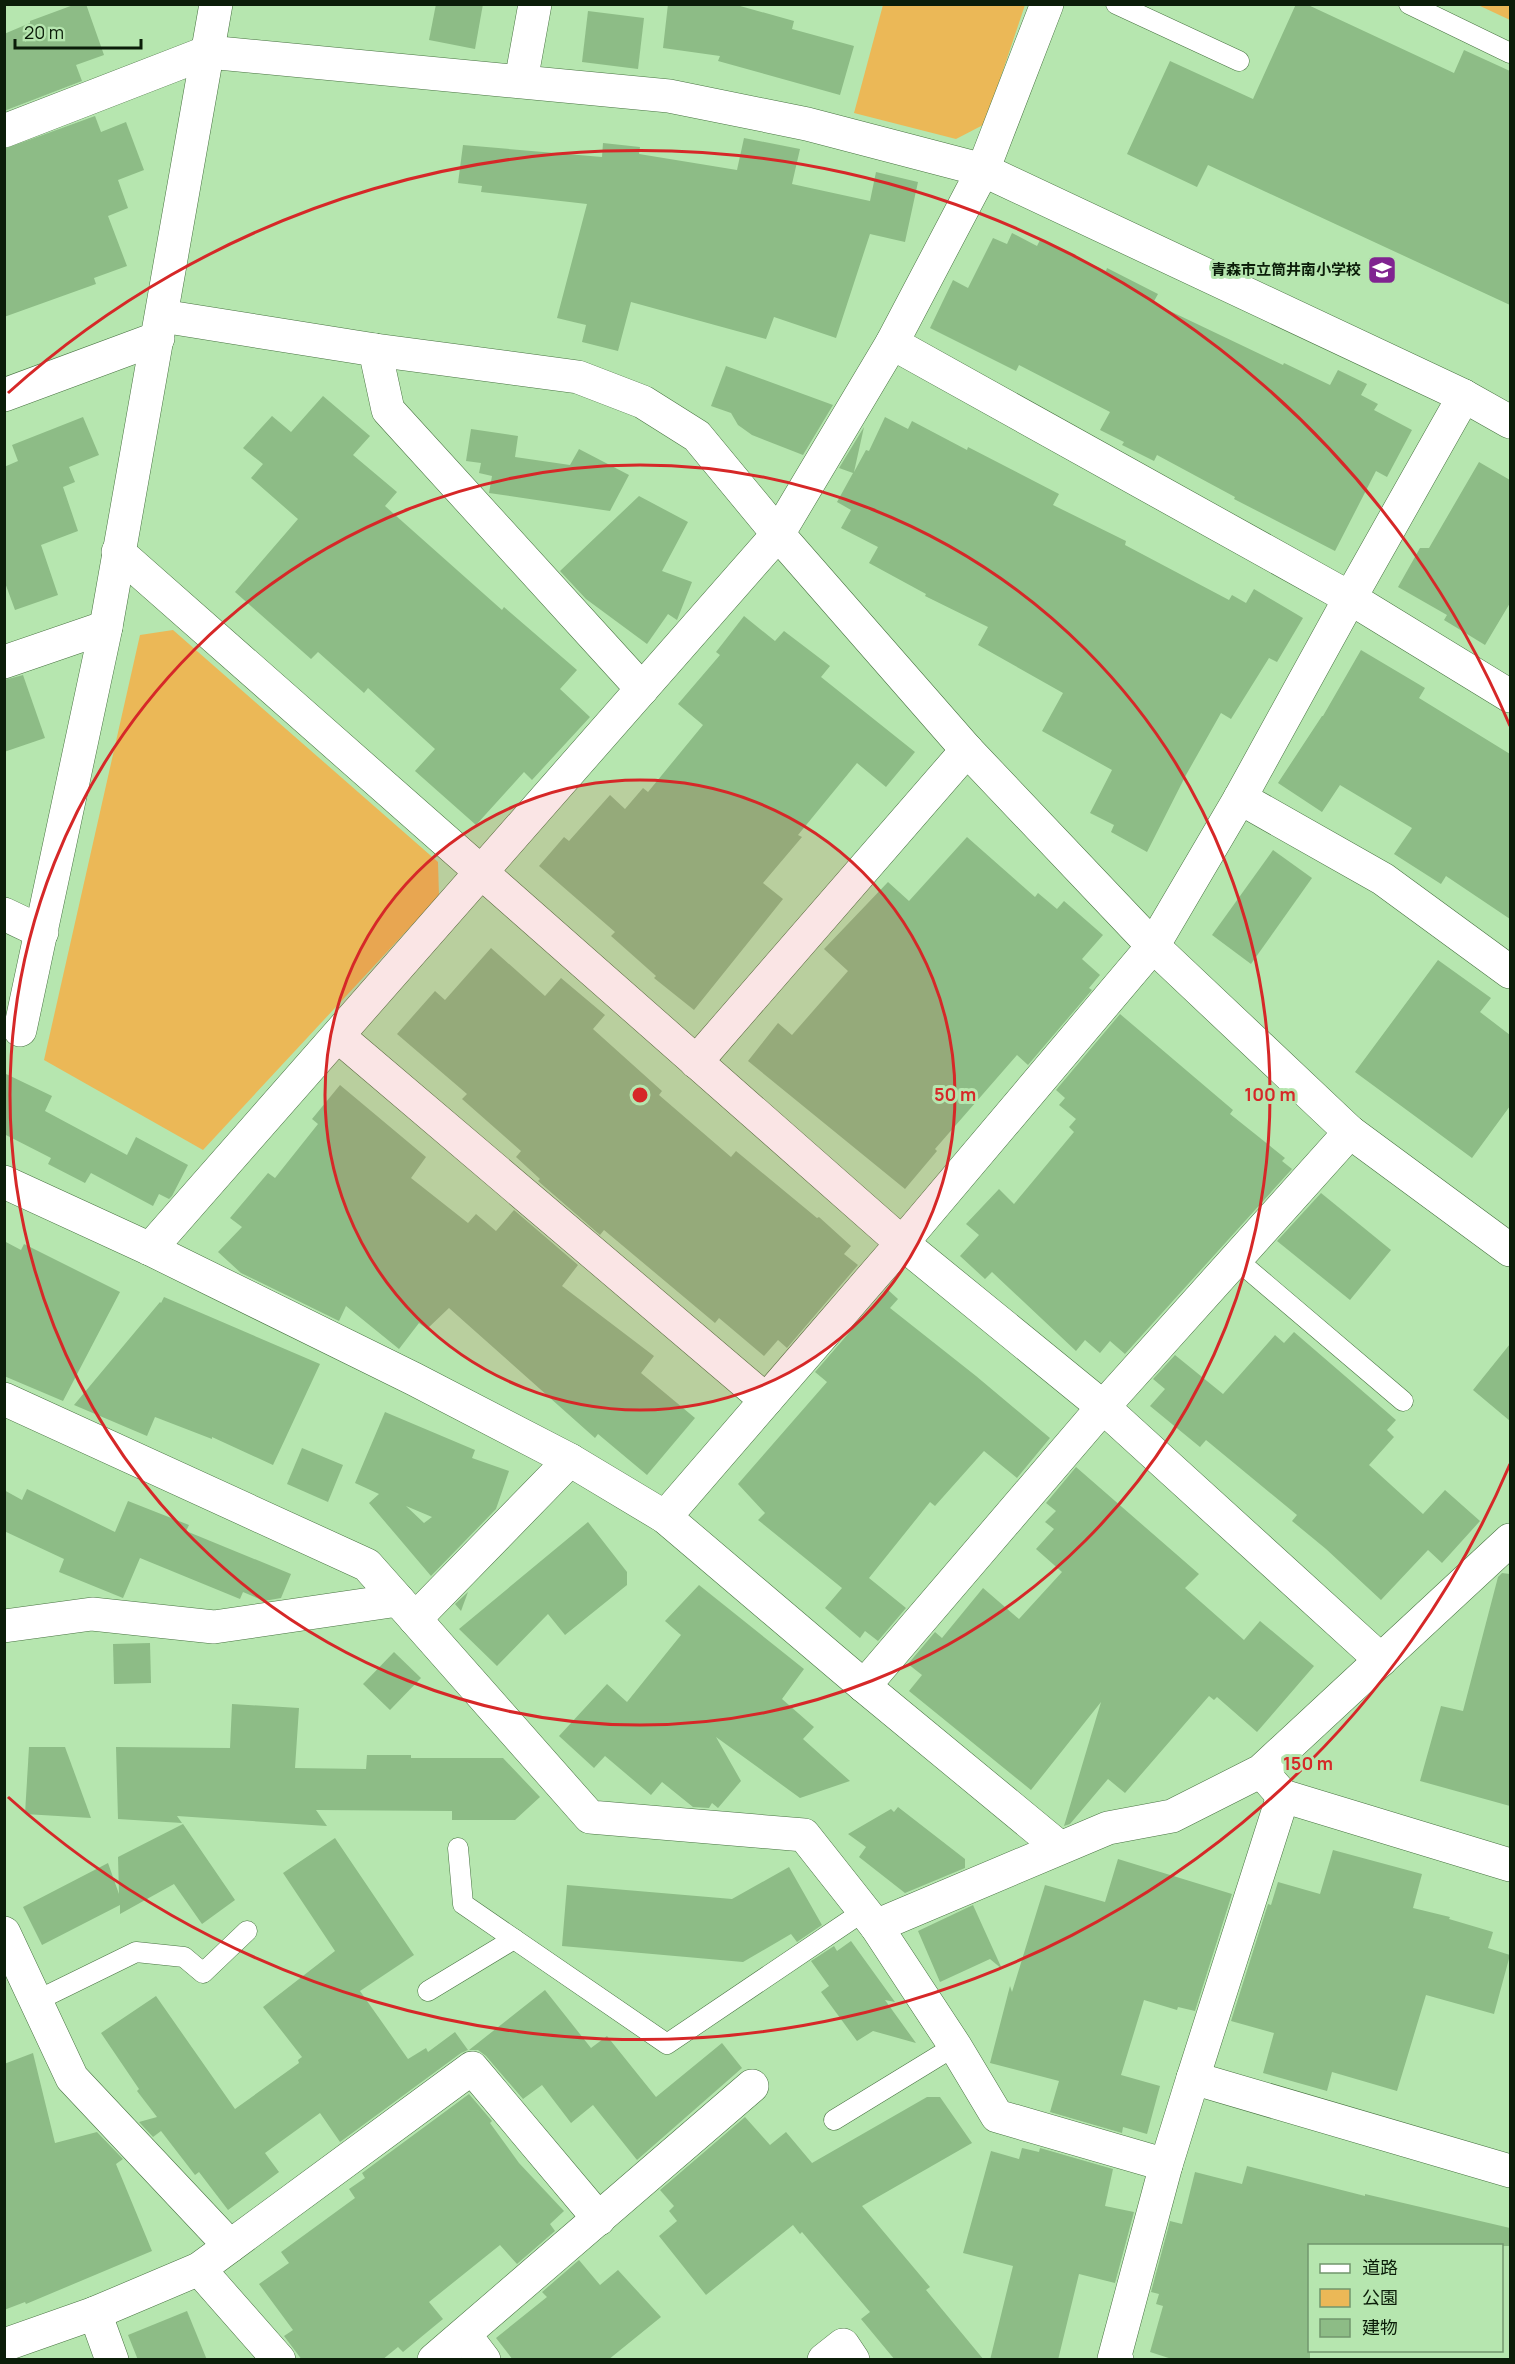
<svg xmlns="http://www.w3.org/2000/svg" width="1515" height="2364" viewBox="0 0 1515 2364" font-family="Manrope,'Noto Sans JP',sans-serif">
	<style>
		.green { fill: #ebb857 }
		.building { fill: #8dbc86; fill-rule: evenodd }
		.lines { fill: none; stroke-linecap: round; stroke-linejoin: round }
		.service-casing { stroke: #487341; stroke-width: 21 }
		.minor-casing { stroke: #487341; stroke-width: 34 }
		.tertiary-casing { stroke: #487341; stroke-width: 34 }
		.service { stroke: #fff; stroke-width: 20 }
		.minor { stroke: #fff; stroke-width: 33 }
		.tertiary { stroke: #fff; stroke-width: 33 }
		.ring { fill: none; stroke: #d62828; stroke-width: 3 }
		.labels { text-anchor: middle; stroke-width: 6; stroke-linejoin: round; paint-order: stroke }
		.poi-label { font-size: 15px; font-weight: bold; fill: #0b1d09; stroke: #b6e6af; text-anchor: end }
		.centre { fill: #d62828; stroke: #b6e6af; stroke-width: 3 }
		.ring-label { font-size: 18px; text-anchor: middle; font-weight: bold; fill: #d62828; stroke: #b6e6af; stroke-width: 6; stroke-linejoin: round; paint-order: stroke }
	</style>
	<rect width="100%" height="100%" fill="#b6e6af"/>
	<g class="green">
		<path d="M883 5H1025L985 124 956 139 854 113Z"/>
		<path d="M1478 5H1510V20Z"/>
		<path d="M173 630 438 862 439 896 203 1150 44 1060 140 635Z"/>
	</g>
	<g class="building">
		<path d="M76 4H86L104 55 76 65 82 81 4 111V34L30 23V21Z"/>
		<path d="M436 4H483L475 49 429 40Z"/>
		<path d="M668 4H733L794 21 792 29 854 46 840 95 718 61 720 56 663 48Z"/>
		<path d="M1296 4H1306L1454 73 1464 50 1510 71V305L1208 165 1197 187 1127 154 1170 61 1253 99Z"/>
		<path d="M588 11 644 18 638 69 582 62Z"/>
		<path d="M95 116 101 132 126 122 144 170 118 180 128 208 108 216 127 266 94 278 96 284 4 317V149Z"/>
		<path d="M744 138 800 149 792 184 870 201 876 172 918 182 905 242 870 234 836 338 774 317 766 339 631 302 618 351 582 342 586 325 557 318 587 204 481 192 482 186 458 183 463 145 602 157 603 143 640 147 639 154 737 170Z"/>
		<path d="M1012 233 1037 246 1040 240 1106 271 1107 268 1158 294 1153 303 1283 365 1284 363 1330 385 1338 370 1367 384 1361 395 1378 404 1374 410 1412 430 1387 477 1376 471 1335 551 1234 499 1235 497 1157 455 1154 461 1122 445 1124 442 1100 430 1110 412 1019 365 1016 371 930 328 953 280 968 288 993 238 1007 244Z"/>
		<path d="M726 366 833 405 803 455 752 435 738 425 731 413 711 406Z"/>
		<path d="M323 396 370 436 353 455 397 492 385 506 502 610 504 607 577 670 560 689 590 717 532 780 524 772 476 825 415 771 435 749 368 688 364 693 318 652 311 659 235 592 298 519 251 478 263 464 243 448 272 416 291 432Z"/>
		<path d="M83 417 99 455 69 467 75 482 63 487 78 531 41 545 58 595 15 610 4 580V467L18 461 12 445Z"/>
		<path d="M885 417 908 429 912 421 967 450 968 447 1059 494 1053 505 1126 541 1125 545 1229 600 1232 595 1246 603 1254 589 1303 618 1277 662 1269 658 1231 719 1221 713 1186 775 1147 852 1111 832 1114 825 1090 813 1112 770 1042 731 1063 693 978 645 988 627 925 596 926 594 869 563 878 547 841 528 851 510 837 502 853 473 839 468 864 427 854 472 866 450 869 451Z"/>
		<path d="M471 429 518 436 515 457 570 465 579 449 629 475 610 511 489 493 492 476 479 473 481 463 466 461Z"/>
		<path d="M1479 462 1510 480V603L1485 645 1444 620 1447 615 1398 587 1420 548H1429Z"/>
		<path d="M639 496 688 522 662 571 692 582 677 620 668 614 647 644 586 599 560 571Z"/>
		<path d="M744 616 775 641 784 631 830 666 821 677 915 752 886 787 857 763 798 835 802 837 763 883 783 899 694 1010 654 978 656 976 611 936 615 932 539 866 564 837 569 841 610 795 625 809 643 788 648 792 703 725 678 704 720 655 716 652Z"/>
		<path d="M1361 650 1425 688 1419 698 1510 754V919L1446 876 1441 884 1394 854 1412 828 1340 785 1322 812 1278 783 1322 716H1323Z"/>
		<path d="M23 675 45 738 4 752V680Z"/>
		<path d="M967 837 1035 897 1038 893 1057 909 1064 901 1103 935 1082 959 1100 975 1089 988 1092 990 1028 1065 1017 1055 935 1149 937 1151 905 1189 748 1061 778 1023 792 1035 848 971 824 949 888 882 909 901Z"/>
		<path d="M1273 850 1312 878 1251 964 1212 935Z"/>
		<path d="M491 948 545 996 561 978 605 1015 593 1029 662 1091 659 1095 731 1157 736 1151 817 1218 819 1217 851 1246 844 1254 858 1265 787 1348 778 1340 764 1356 719 1318 715 1323 604 1230 600 1235 538 1181 540 1179 516 1157 521 1151 462 1099 467 1094 397 1034 435 991 445 1000Z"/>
		<path d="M1438 960 1491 998 1480 1012 1510 1035V1106L1472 1158 1355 1072Z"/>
		<path d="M1120 1014 1233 1110 1230 1114 1285 1158 1282 1161 1292 1169 1125 1354 1110 1341 1100 1353 1085 1340 1076 1351 992 1272 985 1279 960 1256 979 1235 966 1224 999 1189 1014 1204 1074 1132 1069 1127 1076 1119 1059 1105 1065 1098 1056 1090Z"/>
		<path d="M4 1073 52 1096 45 1111 127 1155 136 1137 188 1165 172 1196 169 1199 159 1194 153 1206 91 1173 85 1183 48 1164 51 1158 4 1134Z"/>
		<path d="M340 1085 426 1157 411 1178 468 1223 476 1214 496 1231 514 1210 578 1265 562 1286 654 1356 641 1373 695 1418 647 1475 598 1434 595 1438 449 1308 427 1329 419 1323 399 1349 346 1306 339 1321 241 1273 218 1252 242 1227 230 1218 268 1173 275 1178 318 1124 312 1119Z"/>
		<path d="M1321 1193 1391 1250 1350 1300 1277 1241Z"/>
		<path d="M4 1241 21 1250 24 1244 120 1292 63 1401 4 1376Z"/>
		<path d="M887 1289 898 1299 890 1308 976 1376 1050 1438 1017 1478 984 1451 935 1506 930 1502 869 1578 906 1608 878 1641 865 1631 860 1638 825 1608 842 1588 758 1520 765 1513 738 1484 827 1382 815 1372Z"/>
		<path d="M164 1297 320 1364 273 1465 212 1437V1439L155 1417 147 1436 74 1405 160 1302 161 1303Z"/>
		<path d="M1294 1332 1396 1420 1387 1430 1394 1437 1369 1465 1423 1514 1445 1490 1480 1521 1442 1563 1428 1550 1381 1600 1326 1549 1292 1521 1297 1515 1206 1440 1200 1447 1150 1406 1165 1389 1153 1379 1175 1355 1223 1394 1275 1335 1284 1343Z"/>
		<path d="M1510 1344V1421L1473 1390Z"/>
		<path d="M385 1412 475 1450 472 1458 509 1471 496 1509 431 1576 369 1503 379 1494 355 1483ZM406 1506 432 1517 424 1523Z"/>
		<path d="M302 1448 343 1465 328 1502 287 1484Z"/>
		<path d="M1076 1467 1199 1574 1185 1588 1244 1640 1260 1621 1314 1666 1257 1732 1217 1697 1214 1700 1209 1696 1125 1793 1108 1779 1070 1824 1064 1826 1101 1702 1031 1790 909 1691 922 1675 908 1664 935 1632 942 1638 983 1588 1019 1619 1062 1572 1036 1549 1054 1529 1045 1522 1056 1511 1046 1503Z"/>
		<path d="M27 1489 115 1532 128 1501 189 1525 186 1531 291 1574 281 1598 264 1601 243 1592 240 1599 140 1558 123 1598 59 1572 64 1559 4 1531V1490L22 1500Z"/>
		<path d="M588 1522 627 1572V1585L565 1635 548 1614 497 1666 459 1629Z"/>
		<path d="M1502 1573 1510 1574V1806L1420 1781 1441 1706 1463 1711 1498 1577Z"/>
		<path d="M699 1585 804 1669 782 1699 814 1727 803 1739 850 1781 800 1798 716 1737 741 1781 718 1808 712 1803 709 1808 693 1807 662 1782 651 1795 605 1756 594 1768 559 1736 607 1684 627 1702 681 1635 665 1621Z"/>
		<path d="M468 1592 461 1611 455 1604Z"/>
		<path d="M150 1643 151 1683 114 1684 113 1644Z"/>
		<path d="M394 1652 421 1678 390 1710 363 1684Z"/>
		<path d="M232 1704 299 1708 295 1768 366 1769 367 1755H411V1758H503L540 1797 515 1820H452V1811L316 1810 327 1826 177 1816 182 1823 118 1819 116 1747 230 1748Z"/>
		<path d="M29 1747H65L91 1818 25 1814Z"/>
		<path d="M898 1807 965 1859V1868L905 1893 859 1857 866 1847 848 1834 891 1809 894 1812Z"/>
		<path d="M183 1824 235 1900 202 1924 174 1884 120 1914V1905L42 1945 23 1907 108 1863 119 1894 118 1857Z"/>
		<path d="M335 1838 414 1955 360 1991 408 2059 426 2048 428 2052 455 2032 468 2050 461 2053 340 2142 320 2113 265 2153 279 2172 228 2210 199 2172 195 2175 161 2131 153 2137 139 2122 157 2117 137 2091 139 2089 101 2033 156 1996 235 2109 299 2063 298 2060 302 2057 263 2007 335 1951 283 1873Z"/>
		<path d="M1333 1850 1422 1874 1413 1908 1450 1917 1449 1919 1493 1932 1488 1948 1510 1955 1494 2014 1426 1995 1397 2091 1332 2072 1327 2091 1263 2073 1274 2033 1231 2021 1268 1904 1271 1905 1278 1882 1320 1894Z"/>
		<path d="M1118 1859 1232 1894 1195 2011 1178 2007 1177 2010 1144 2000 1121 2075 1160 2086 1147 2134 1123 2127 1122 2133 1050 2112 1059 2081 990 2063 1010 1986 1012 1992 1045 1885 1105 1902Z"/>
		<path d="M789 1867 822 1925 797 1942 791 1934 743 1962 562 1946 567 1885 732 1899Z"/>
		<path d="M973 1905 1002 1969 990 1959 940 1982 918 1931Z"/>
		<path d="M851 1941 895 2002 885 2000 916 2043 873 2031 857 2041 821 1992 829 1986 811 1961 834 1946 837 1951Z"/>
		<path d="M545 1990 591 2048 607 2036 656 2097 722 2043 742 2068 637 2160 593 2105 571 2123 542 2085 523 2099 486 2056 478 2050H469Z"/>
		<path d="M33 2053 55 2143 97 2132 123 2159 116 2164 152 2251 26 2304 25 2302 4 2310V2064Z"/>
		<path d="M469 2094 492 2121 490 2123 519 2163 564 2211 550 2224 555 2231 517 2264 500 2245 429 2302 443 2319 403 2352 398 2347 382 2360H302L284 2336 293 2330 259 2284 289 2263 281 2252 355 2198 349 2189 365 2178 362 2173Z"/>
		<path d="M927 2097H940L972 2143 862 2206 930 2287 926 2290 984 2360H895L861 2319 870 2312 802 2232 800 2234 793 2225 706 2295 659 2236 677 2221 669 2211 674 2206 660 2190 745 2117 770 2145 786 2132 812 2163Z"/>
		<path d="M1022 2148 1039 2152 1040 2148 1113 2169 1105 2206 1134 2212 1115 2283 1079 2274 1058 2360H990L1013 2266 963 2253 991 2151 1019 2159Z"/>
		<path d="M1247 2166 1365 2196V2194L1510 2228V2246H1310V2360H1175L1150 2352 1163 2306 1156 2304 1159 2294 1151 2292 1170 2221 1182 2224 1195 2172 1242 2184Z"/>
		<path d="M579 2260 600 2285 618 2270 661 2317 608 2360H513L496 2338 547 2297 542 2292Z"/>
		<path d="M187 2311 207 2360H138L128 2335Z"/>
	</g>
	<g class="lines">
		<g class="service-casing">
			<g id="service">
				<path d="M1116 4 1239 61"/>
				<path d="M1409 4 1510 53"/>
				<path d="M1236 1259 1403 1401"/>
				<path d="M458 1848 463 1904 667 2044 864 1911"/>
				<path d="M428 1991 514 1939"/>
				<path d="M36 2001 136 1952 184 1957 203 1973 247 1931"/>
				<path d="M834 2120 955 2046"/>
			</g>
		</g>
		<g class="minor-casing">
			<g id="minor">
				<path d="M521 81 535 4"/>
				<path d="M4 131 208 52 669 96 807 124 983 170 1464 396 1510 422"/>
				<path d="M162 316 375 350 388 410 642 689"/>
				<path d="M892 343 1350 598 1464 396"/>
				<path d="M375 350 578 377 643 402 697 436 778 534 892 343 983 170 1047 4"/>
				<path d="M4 395 158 338"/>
				<path d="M118 552 902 1243 1103 1407 1381 1660"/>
				<path d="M4 662 106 627"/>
				<path d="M1240 798 1383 879 1510 972"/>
				<path d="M4 914 42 932"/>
				<path d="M338 1036 766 1400"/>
				<path d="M696 1062 967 750"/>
				<path d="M4 1182 150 1249 414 1379 570 1460 665 1517 864 1686 1059 1847"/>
				<path d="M150 1249 778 534 967 750 1153 946 1350 1132 1510 1250"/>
				<path d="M4 1399 367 1565 415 1619 570 1460"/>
				<path d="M665 1517 902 1243 1153 946 1240 798 1350 598 1510 696"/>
				<path d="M415 1619 590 1817 804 1835 876 1926 955 2046 997 2116 1166 2165 1193 2078"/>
				<path d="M4 1626 92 1614 214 1627 398 1600"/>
				<path d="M864 1686 1103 1407 1350 1132"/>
				<path d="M1268 1779 1283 1796 1510 1865"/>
				<path d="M1283 1796 1193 2078 1510 2171"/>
				<path d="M876 1926 1108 1828 1172 1816 1261 1771 1510 1540"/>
				<path d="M4 1933 72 2078 230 2246"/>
				<path d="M199 2269 279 2360"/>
				<path d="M95 2313 199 2269 472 2068 599 2219"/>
				<path d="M465 2335 484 2360"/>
				<path d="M4 2345 95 2313 112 2360"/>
				<path d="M434 2360 752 2086"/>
				<path d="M824 2360 843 2345 853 2360"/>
				<path d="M1117 2360 1114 2359 1166 2165"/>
			</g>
		</g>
		<g class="tertiary-casing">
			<path id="tertiary" d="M20 1030 106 627 216 4"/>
		</g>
		<use href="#service" class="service"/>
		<use href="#minor" class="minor"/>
		<use href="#tertiary" class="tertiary"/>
	</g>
	<circle cx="640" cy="1095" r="315" fill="#d62828" fill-opacity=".12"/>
	<g class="ring">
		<circle cx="640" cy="1095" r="315"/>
		<circle cx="640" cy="1095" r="630"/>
		<path d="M1510 1464A945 945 0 0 1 8 1797M8 393A945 945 0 0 1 1510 726"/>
	</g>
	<defs>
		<g id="school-square" transform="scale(1.5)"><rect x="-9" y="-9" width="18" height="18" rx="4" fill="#802490" stroke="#b6e6af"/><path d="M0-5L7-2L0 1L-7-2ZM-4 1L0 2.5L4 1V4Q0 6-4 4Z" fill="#fff"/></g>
	</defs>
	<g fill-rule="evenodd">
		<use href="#school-square" x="1382" y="270"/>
	</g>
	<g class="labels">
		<g class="poi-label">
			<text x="1361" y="275">青森市立筒井南小学校</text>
		</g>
	</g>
	<circle cx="640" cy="1095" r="9" class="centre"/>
	<g class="ring-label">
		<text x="955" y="1101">50 m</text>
		<text x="1270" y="1101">100 m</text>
		<text x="1308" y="1770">150 m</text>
	</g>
	<rect width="1515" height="2364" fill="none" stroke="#0b1d09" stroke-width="12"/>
	<rect x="1308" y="2244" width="195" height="108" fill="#b6e6af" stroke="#72966d" stroke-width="1.5"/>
	<rect x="1320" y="2264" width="30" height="9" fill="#ffffff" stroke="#72966d" stroke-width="1.5"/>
	<text x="1362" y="2274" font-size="18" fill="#0b1d09">道路</text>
	<rect x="1320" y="2289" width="30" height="18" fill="#ebb857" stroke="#72966d" stroke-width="1.5"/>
	<text x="1362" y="2304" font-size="18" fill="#0b1d09">公園</text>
	<rect x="1320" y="2319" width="30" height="18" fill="#8dbc86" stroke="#72966d" stroke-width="1.5"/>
	<text x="1362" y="2334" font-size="18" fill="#0b1d09">建物</text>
	<path d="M15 39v9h126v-9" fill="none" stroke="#0b1d09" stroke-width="3"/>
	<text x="24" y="39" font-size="18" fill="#0b1d09" stroke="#b6e6af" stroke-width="4.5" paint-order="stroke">20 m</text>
</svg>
